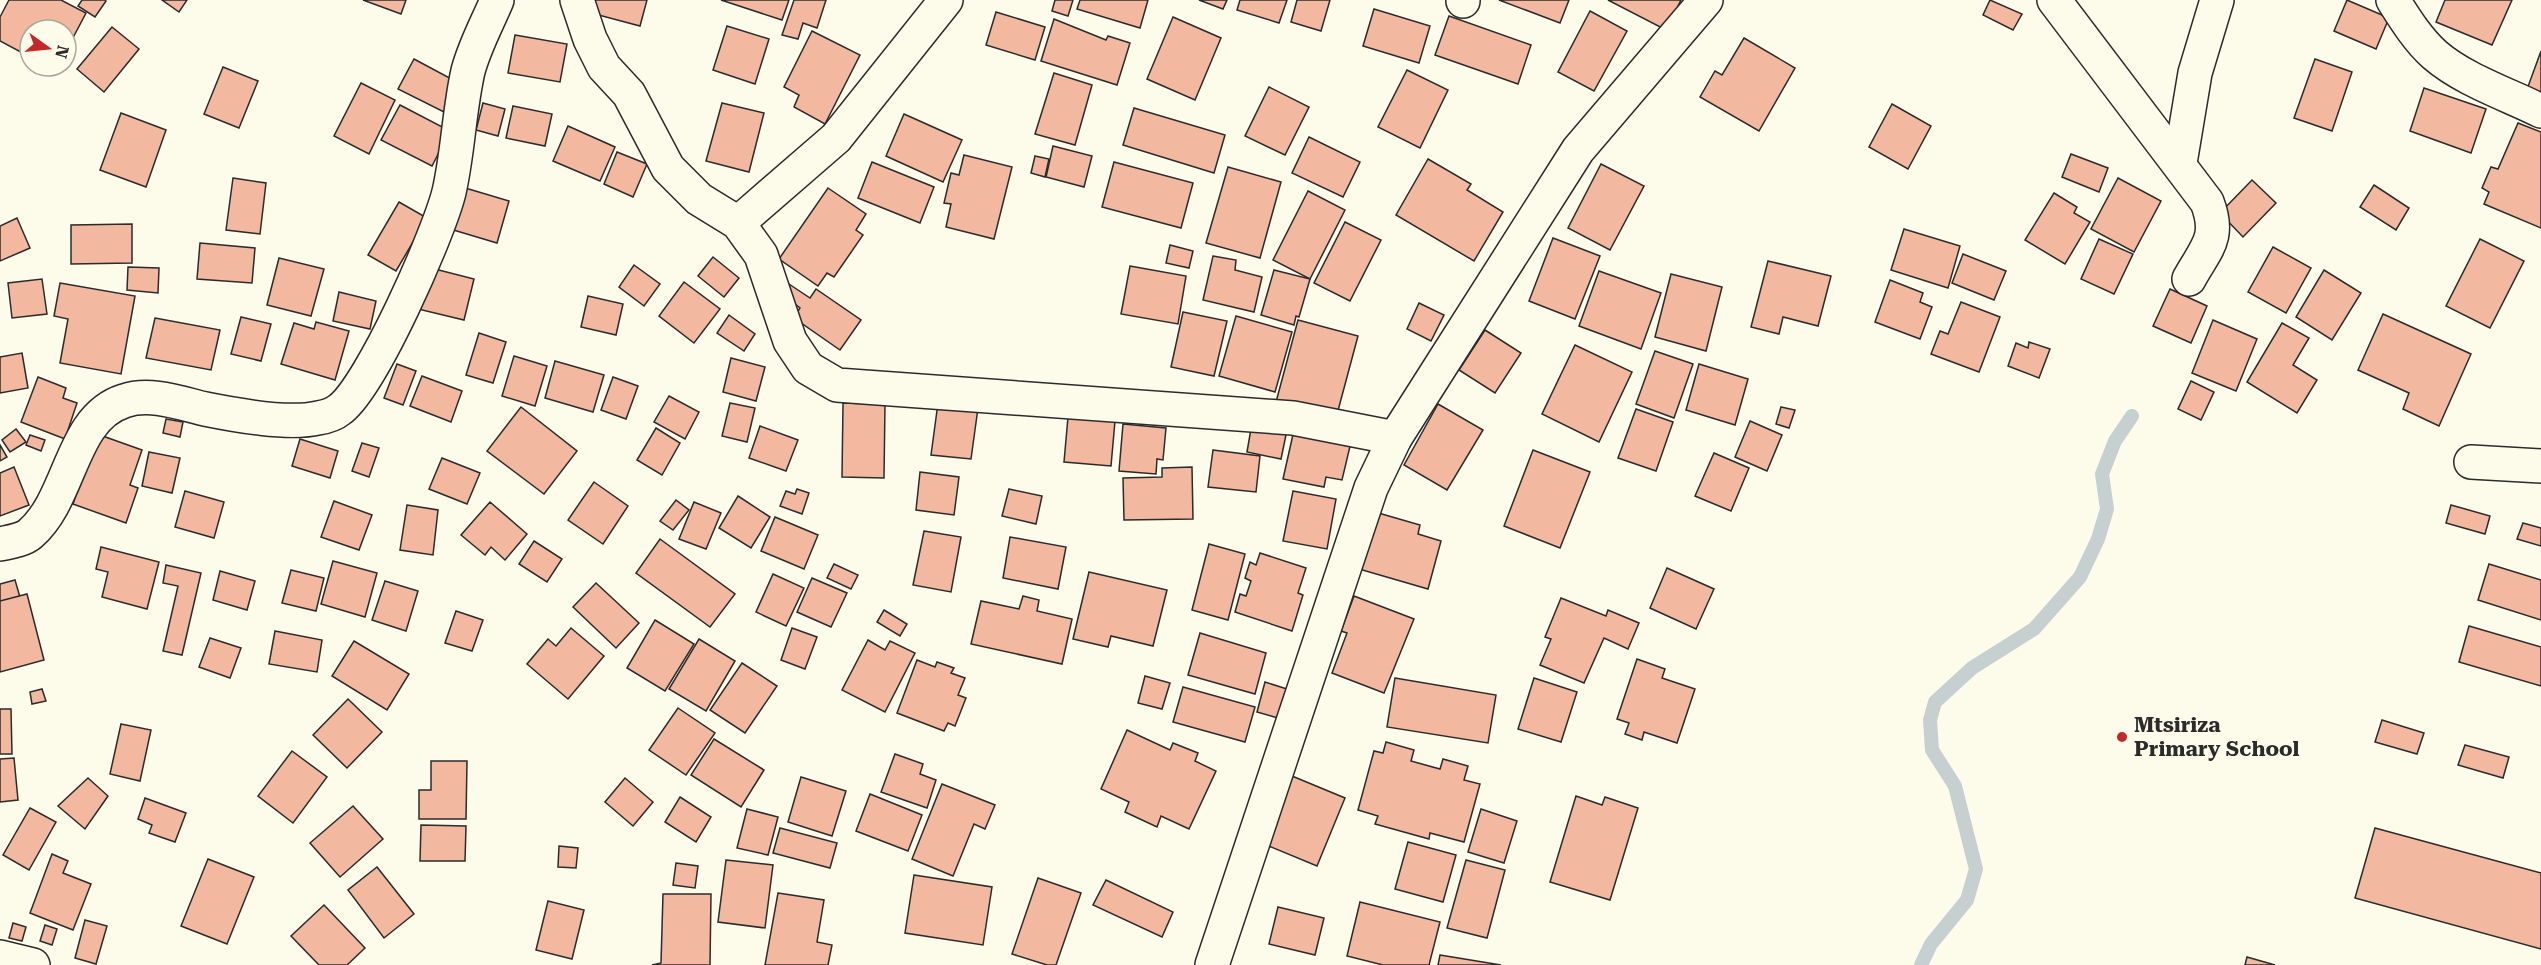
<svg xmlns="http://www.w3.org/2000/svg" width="2541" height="965" viewBox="0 0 2541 965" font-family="'Roboto Serif',serif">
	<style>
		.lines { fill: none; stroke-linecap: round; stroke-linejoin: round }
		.stream { stroke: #c7d0d0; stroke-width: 14 }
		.building { fill: #f2b8a0; stroke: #2b2b2b; stroke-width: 1.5 }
		.minor-casing { stroke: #2b2b2b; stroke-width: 36 }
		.minor { stroke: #fdfbea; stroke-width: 33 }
		.poi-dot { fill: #c62828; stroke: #fdfbea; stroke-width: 2 }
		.labels { text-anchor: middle; stroke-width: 4.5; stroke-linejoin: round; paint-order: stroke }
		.poi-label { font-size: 21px; font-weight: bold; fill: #2b2b2b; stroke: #fdfbea; text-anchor: start }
	</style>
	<rect width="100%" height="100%" fill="#fdfbea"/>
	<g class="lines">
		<path class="stream" d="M1921 965 1931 944 1967 900 1976 869 1955 786 1932 750 1930 720 1935 702 1972 668 2034 629 2080 577 2098 539 2107 509 2102 474 2115 441 2132 416"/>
	</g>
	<g class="building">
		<path d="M9 0H61L86 13 66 51V30H30V57L0 41V17Z"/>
		<path d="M82 0H105L106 1 95 17 78 6Z"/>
		<path d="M162 0H187L179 12Z"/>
		<path d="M363 0H406L401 14Z"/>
		<path d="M594 0H647L640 26 591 13Z"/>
		<path d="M721 0H789L782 20Z"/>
		<path d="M794 0H826L817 28 803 23 798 39 782 35Z"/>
		<path d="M1055 0H1073L1068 16 1052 11Z"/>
		<path d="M1080 0H1148L1140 28 1077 9Z"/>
		<path d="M1199 0H1227L1223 9Z"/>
		<path d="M1240 0H1287L1279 23 1237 10Z"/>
		<path d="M1297 0H1330L1321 31 1291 22Z"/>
		<path d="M1499 0H1569L1560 23Z"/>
		<path d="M1608 0H1681L1666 30Z"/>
		<path d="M1990 0 2022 14 2013 30 1983 15Z"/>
		<path d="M2347 0 2389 18 2376 49 2334 31Z"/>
		<path d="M2445 0H2512L2492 45 2436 22Z"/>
		<path d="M1374 9 1430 26 1419 63 1363 46Z"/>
		<path d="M1590 11 1627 31 1594 91 1558 72Z"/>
		<path d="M996 12 1045 27 1035 60 986 45Z"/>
		<path d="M1449 16 1531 45 1518 84 1435 55Z"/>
		<path d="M1173 17 1221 38 1195 100 1147 79Z"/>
		<path d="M1054 19 1106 40 1108 36 1130 43 1117 85 1041 61Z"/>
		<path d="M727 26 769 39 755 84 713 70Z"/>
		<path d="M112 27 139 49 104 92 77 69Z"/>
		<path d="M812 31 860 55 825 124 794 107 799 95 784 87Z"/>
		<path d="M515 35 567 44 560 82 508 73Z"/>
		<path d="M1744 38 1795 68 1759 131 1700 97 1715 71 1722 75Z"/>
		<path d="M2541 51V98L2526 92Z"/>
		<path d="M414 59 459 83 444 112 398 89Z"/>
		<path d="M2315 59 2352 72 2332 131 2294 118Z"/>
		<path d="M223 67 258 81 239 128 204 114Z"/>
		<path d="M1407 70 1448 90 1420 148 1378 127Z"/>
		<path d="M1054 73 1092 85 1075 145 1035 134Z"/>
		<path d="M361 83 395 100 369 154 334 136Z"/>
		<path d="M1269 87 1309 107 1285 155 1245 136Z"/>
		<path d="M2424 88 2486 109 2471 153 2410 131Z"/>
		<path d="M483 103 505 109 498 136 476 130Z"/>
		<path d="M722 103 764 113 749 172 706 161Z"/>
		<path d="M1892 104 1931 126 1908 169 1869 147Z"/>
		<path d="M400 105 450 131 432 166 381 140Z"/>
		<path d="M513 106 552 114 545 146 506 138Z"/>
		<path d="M1134 108 1225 135 1214 173 1123 145Z"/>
		<path d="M121 113 166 130 146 187 100 170Z"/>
		<path d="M904 114 962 140 943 182 886 156Z"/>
		<path d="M2518 123 2541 132V228L2484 204 2489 192 2482 188 2491 167 2498 169Z"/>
		<path d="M568 126 615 147 600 181 553 161Z"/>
		<path d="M1309 137 1360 162 1343 197 1292 173Z"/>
		<path d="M1053 146 1092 156 1084 187 1046 177Z"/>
		<path d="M617 152 647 164 633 197 604 184Z"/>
		<path d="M2071 154 2108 168 2099 192 2062 177Z"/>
		<path d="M964 155 1012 167 994 239 946 227 951 204 944 203 951 173 959 175Z"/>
		<path d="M1035 156 1049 159 1045 177 1031 173Z"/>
		<path d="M1428 159 1471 184 1467 190 1503 212 1474 261 1396 215Z"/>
		<path d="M872 162 934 187 920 223 858 198Z"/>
		<path d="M1114 162 1193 183 1181 228 1102 207Z"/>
		<path d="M1601 164 1644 186 1610 250 1568 228Z"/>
		<path d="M1228 167 1281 182 1260 258 1206 243Z"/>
		<path d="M233 178 266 183 260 234 226 230Z"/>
		<path d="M2118 178 2161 201 2134 252 2091 229Z"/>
		<path d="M2252 180 2276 203 2243 237 2220 213Z"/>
		<path d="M2374 185 2409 208 2396 230 2360 207Z"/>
		<path d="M462 187 509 201 497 243 450 229Z"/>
		<path d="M828 188 866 214 856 230 863 235 834 277 827 273 818 286 779 259Z"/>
		<path d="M1308 191 1345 210 1310 279 1273 260Z"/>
		<path d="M2054 193 2077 207 2074 213 2090 222 2065 264 2025 240Z"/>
		<path d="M399 202 427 218 396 271 368 255Z"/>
		<path d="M17 218 30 248 0 261V226Z"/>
		<path d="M1345 222 1381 240 1350 301 1314 283Z"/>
		<path d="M132 224V263L71 264V225Z"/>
		<path d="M1904 229 1960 246 1948 288 1891 270Z"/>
		<path d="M1553 238 1600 256 1575 319 1529 301Z"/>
		<path d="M2099 239 2133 254 2114 294 2081 279Z"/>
		<path d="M2480 239 2524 261 2490 328 2446 306Z"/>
		<path d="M200 243 255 248 252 283 197 279Z"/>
		<path d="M1170 245 1193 251 1189 268 1166 263Z"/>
		<path d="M2273 247 2311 268 2286 313 2248 292Z"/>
		<path d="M1963 254 2006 271 1994 300 1952 283Z"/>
		<path d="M1213 256 1236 260 1235 270 1262 277 1254 312 1203 300Z"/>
		<path d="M713 257 739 278 724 297 698 276Z"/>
		<path d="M279 258 324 269 311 316 267 305Z"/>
		<path d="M1768 261 1831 276 1818 326 1783 317 1779 334 1751 327Z"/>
		<path d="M634 265 660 284 644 306 619 287Z"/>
		<path d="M1130 266 1186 276 1178 324 1121 314Z"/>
		<path d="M128 267 159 268 158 293 127 290Z"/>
		<path d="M427 267 474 279 464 320 418 309Z"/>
		<path d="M1274 270 1310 279 1299 317 1296 316 1294 325 1261 315Z"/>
		<path d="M2324 270 2361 293 2332 340 2296 317Z"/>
		<path d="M1599 271 1661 293 1641 349 1579 326Z"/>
		<path d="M1671 274 1722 287 1706 351 1655 337Z"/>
		<path d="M42 279 47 314 12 318 8 283Z"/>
		<path d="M1890 280 1923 293 1920 302 1932 307 1920 339 1875 322Z"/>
		<path d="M684 282 720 309 694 343 659 316Z"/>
		<path d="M786 282 810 298 816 289 861 320 840 350 794 318 800 308 779 292Z"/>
		<path d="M60 283 135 296 121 374 60 363 68 319 54 316Z"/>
		<path d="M2170 289 2207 306 2191 343 2153 326Z"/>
		<path d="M339 292 376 301 370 329 333 321Z"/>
		<path d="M588 296 623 304 616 335 581 327Z"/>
		<path d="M1961 302 2000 317 1979 372 1931 354 1940 331 1948 334Z"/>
		<path d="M1419 303 1444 315 1431 341 1407 329Z"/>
		<path d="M1183 312 1227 321 1214 376 1171 367Z"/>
		<path d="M2383 314 2471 354 2439 426 2403 409 2409 393 2358 370Z"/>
		<path d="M729 315 755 334 744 351 717 333Z"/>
		<path d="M1236 316 1292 332 1275 392 1219 376Z"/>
		<path d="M241 317 271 324 261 361 231 354Z"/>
		<path d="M155 318 220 330 211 370 146 358Z"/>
		<path d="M1298 320 1358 336 1336 418 1276 402Z"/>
		<path d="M2213 320 2257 339 2236 391 2192 373Z"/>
		<path d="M316 322 349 331 335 380 281 364 294 323 314 329Z"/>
		<path d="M2282 323 2309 338 2293 365 2317 380 2297 413 2247 382Z"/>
		<path d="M1485 330 1521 353 1495 393 1459 370Z"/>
		<path d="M479 333 506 342 493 383 466 375Z"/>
		<path d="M2029 342 2050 349 2039 378 2008 366 2016 343 2028 348Z"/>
		<path d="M1575 345 1632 372 1599 442 1542 414Z"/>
		<path d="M1655 351 1693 364 1674 418 1636 404Z"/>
		<path d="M22 353 28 388 0 393V357Z"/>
		<path d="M514 356 547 366 535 406 502 396Z"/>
		<path d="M731 358 765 367 756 401 723 392Z"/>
		<path d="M555 361 604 375 593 412 545 398Z"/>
		<path d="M397 364 416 371 403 405 384 398Z"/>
		<path d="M1699 364 1748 379 1735 425 1686 410Z"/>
		<path d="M422 376 462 391 451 422 410 406Z"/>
		<path d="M38 377 66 388 63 398 77 403 65 439 21 422Z"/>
		<path d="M613 377 638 386 626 419 601 410Z"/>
		<path d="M2191 381 2214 392 2201 420 2178 409Z"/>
		<path d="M669 396 699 412 685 439 654 422Z"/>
		<path d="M730 403 755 408 747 442 722 436Z"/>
		<path d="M843 403 885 404 884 478 842 477Z"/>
		<path d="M938 403 978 408 971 459 931 455Z"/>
		<path d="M1438 404 1483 430 1447 490 1404 465Z"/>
		<path d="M521 407 577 451 544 494 487 451Z"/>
		<path d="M1781 407 1795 410 1789 428 1776 424Z"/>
		<path d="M1636 409 1673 422 1656 471 1618 458Z"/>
		<path d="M1068 417 1115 421 1111 466 1064 462Z"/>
		<path d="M166 419 183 422 180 437 163 433Z"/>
		<path d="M1750 421 1782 435 1767 471 1735 457Z"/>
		<path d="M1252 423 1287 430 1281 459 1247 452Z"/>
		<path d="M1123 424 1166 428 1163 460 1157 459 1156 474 1119 471Z"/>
		<path d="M760 426 798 440 786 471 749 458Z"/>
		<path d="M656 428 680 443 662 475 637 460Z"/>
		<path d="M16 429 26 442 10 452 2 440Z"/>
		<path d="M1294 430 1351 442 1342 480 1326 477 1324 487 1283 479Z"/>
		<path d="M97 434 142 450 130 485 138 488 126 523 73 504Z"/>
		<path d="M30 435 45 440 41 451 26 445Z"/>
		<path d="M300 439 338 451 330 478 292 466Z"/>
		<path d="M362 443 379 448 369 477 352 471Z"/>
		<path d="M0 445 7 457 0 461Z"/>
		<path d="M1213 450 1260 456 1256 492 1208 487Z"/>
		<path d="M1533 450 1590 472 1560 548 1504 526Z"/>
		<path d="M149 452 180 458 172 493 142 486Z"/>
		<path d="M1714 453 1749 468 1731 511 1695 496Z"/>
		<path d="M442 458 480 473 467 504 429 489Z"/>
		<path d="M14 467 29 505 0 516V473Z"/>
		<path d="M1192 467 1193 519 1124 520 1123 478 1162 477V468Z"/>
		<path d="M920 472 959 477 954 515 916 510Z"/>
		<path d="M594 482 628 506 603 544 568 520Z"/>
		<path d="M797 489 809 493 802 514 780 506 786 491 795 494Z"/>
		<path d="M1009 489 1042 496 1036 524 1002 516Z"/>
		<path d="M185 491 224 502 214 538 175 527Z"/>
		<path d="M1293 491 1336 499 1327 549 1283 541Z"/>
		<path d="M738 496 770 517 751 548 719 528Z"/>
		<path d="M676 500 689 510 673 530 660 521Z"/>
		<path d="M334 501 372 515 359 550 321 537Z"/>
		<path d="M490 502 527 534 505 560 491 547 485 555 461 535Z"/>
		<path d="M694 502 721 513 706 549 679 539Z"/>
		<path d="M407 505 438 510 433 555 400 550Z"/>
		<path d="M2451 505 2490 516 2485 534 2446 523Z"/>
		<path d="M1375 512 1420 525 1418 534 1441 541 1428 589 1359 569Z"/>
		<path d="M775 517 818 535 804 569 761 551Z"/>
		<path d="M2523 523 2541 528V546L2517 539Z"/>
		<path d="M924 531 961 537 951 592 913 585Z"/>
		<path d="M1010 537 1066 547 1058 589 1003 578Z"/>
		<path d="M660 539 735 594 710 627 636 573Z"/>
		<path d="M534 541 562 559 547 582 519 564Z"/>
		<path d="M1209 544 1245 554 1228 620 1192 610Z"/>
		<path d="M101 547 159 562 147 609 102 597 108 572 96 569Z"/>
		<path d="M1260 553 1306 568 1298 593 1303 595 1292 631 1235 612 1240 594 1246 596 1251 581 1245 578 1250 562 1256 565Z"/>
		<path d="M333 561 377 573 365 617 321 604Z"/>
		<path d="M834 564 858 575 851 589 827 578Z"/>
		<path d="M2489 564 2541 580V620L2478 600Z"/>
		<path d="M166 565 201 573 182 655 163 651 178 586 163 583Z"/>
		<path d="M1667 568 1714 589 1696 629 1650 608Z"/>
		<path d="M291 570 324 578 316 611 282 603Z"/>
		<path d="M220 571 255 581 247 610 213 600Z"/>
		<path d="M1089 572 1167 590 1153 646 1111 636 1108 647 1073 639Z"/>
		<path d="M773 574 804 588 786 626 756 612Z"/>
		<path d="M812 578 847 593 831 627 797 612Z"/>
		<path d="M15 580 35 649 0 659V584Z"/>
		<path d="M385 581 418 591 406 631 372 620Z"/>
		<path d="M596 583 639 623 616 648 573 607Z"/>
		<path d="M27 594 44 660 0 672V601Z"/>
		<path d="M1023 596 1039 600 1037 611 1072 619 1062 664 971 644 981 601 1019 609Z"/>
		<path d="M1354 596 1414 619 1384 693 1332 673 1347 633 1341 631Z"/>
		<path d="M1561 598 1606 616 1608 610 1639 623 1628 649 1604 638 1584 683 1540 665 1551 639 1545 637Z"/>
		<path d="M884 610 907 624 900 636 877 622Z"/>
		<path d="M456 611 483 620 472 651 445 643Z"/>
		<path d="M655 620 694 644 665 691 627 668Z"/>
		<path d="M2469 626 2541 647V686L2459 662Z"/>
		<path d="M571 628 604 656 568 699 527 664 548 639 556 646Z"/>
		<path d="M792 628 817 637 805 669 781 660Z"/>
		<path d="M275 631 322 640 317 672 269 664Z"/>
		<path d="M1200 633 1266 653 1255 694 1188 675Z"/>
		<path d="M210 638 241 648 230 678 199 667Z"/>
		<path d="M699 639 735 661 706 711 669 689Z"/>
		<path d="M868 640 885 650 890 641 915 653 885 712 842 690Z"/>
		<path d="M354 641 409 674 387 710 332 676Z"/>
		<path d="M1637 659 1665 669 1662 678 1695 689 1677 743 1644 732 1642 740 1625 734 1629 723 1617 719Z"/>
		<path d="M917 660 935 667 937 662 954 668 951 673 965 678 958 695 966 698 955 726 948 723 944 731 897 713Z"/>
		<path d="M742 663 777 686 745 733 710 710Z"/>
		<path d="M1145 676 1170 683 1162 709 1138 703Z"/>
		<path d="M1395 678 1496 695 1488 743 1387 727Z"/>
		<path d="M1534 678 1577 692 1561 742 1518 729Z"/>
		<path d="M1265 682 1287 689 1278 718 1257 712Z"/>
		<path d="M1183 687 1255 707 1245 742 1173 722Z"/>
		<path d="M42 689 46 701 32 704 30 692Z"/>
		<path d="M348 699 382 732 347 768 313 735Z"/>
		<path d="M678 708 715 733 686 775 649 750Z"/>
		<path d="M0 709H11L12 754H0Z"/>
		<path d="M2382 720 2424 733 2417 754 2375 742Z"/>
		<path d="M121 724 151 730 140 781 110 774Z"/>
		<path d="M1127 730 1170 750 1173 743 1198 753 1195 761 1216 771 1189 829 1161 816 1157 827 1125 812 1129 802 1101 789Z"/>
		<path d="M714 739 764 770 741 807 691 775Z"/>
		<path d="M1386 742 1414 750 1411 761 1440 769 1443 759 1468 766 1464 780 1480 784 1464 842 1430 833 1429 839 1375 824 1378 816 1358 810 1374 751 1383 753Z"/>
		<path d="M2465 745 2509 757 2503 778 2458 765Z"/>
		<path d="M292 751 327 777 293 823 258 796Z"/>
		<path d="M895 754 923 764 920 774 936 780 927 808 881 792Z"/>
		<path d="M14 758 18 800 0 802V759Z"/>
		<path d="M431 761H467L466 819H419V790H431Z"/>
		<path d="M1292 776 1345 798 1317 866 1264 844Z"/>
		<path d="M801 777 846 791 832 836 788 822Z"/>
		<path d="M88 778 108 796 85 829 58 806Z"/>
		<path d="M625 778 653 802 633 826 605 802Z"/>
		<path d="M942 784 995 805 985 829 974 824 953 876 912 859Z"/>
		<path d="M870 794 922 815 908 851 856 831Z"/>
		<path d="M1576 796 1602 805 1605 797 1638 808 1610 900 1550 882Z"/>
		<path d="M680 797 711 817 696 842 665 822Z"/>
		<path d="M145 798 186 813 175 842 149 833 152 825 138 819Z"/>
		<path d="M353 806 383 839 340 877 310 843Z"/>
		<path d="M30 808 56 822 29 870 3 855Z"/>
		<path d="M747 809 778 817 768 855 737 848Z"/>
		<path d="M1481 809 1517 821 1504 863 1468 852Z"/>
		<path d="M421 825 466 826 465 861H420Z"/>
		<path d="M780 828 837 843 830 868 773 853Z"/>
		<path d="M2375 828 2541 873V949L2355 898Z"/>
		<path d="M1408 842 1456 855 1443 902 1395 889Z"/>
		<path d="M559 846 578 848 576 868 558 867Z"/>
		<path d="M52 854 68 861 63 873 91 884 73 930 30 913Z"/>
		<path d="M208 859 254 877 227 944 181 926Z"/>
		<path d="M726 860 773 865 765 928 718 922Z"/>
		<path d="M1466 860 1505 870 1487 938 1447 928Z"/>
		<path d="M676 863 698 866 695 888 673 885Z"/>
		<path d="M377 867 414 914 384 938 348 890Z"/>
		<path d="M914 875 992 887 983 945 905 933Z"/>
		<path d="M1038 878 1081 893 1056 965H1047L1012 954Z"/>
		<path d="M1106 880 1173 912 1162 937 1093 905Z"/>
		<path d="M778 893 824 900 817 942 832 945 828 965H765Z"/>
		<path d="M663 894H711L710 965H652L661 963Z"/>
		<path d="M548 901 584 910 572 959 536 950Z"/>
		<path d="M1360 902 1440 922 1429 965H1383L1347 956Z"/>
		<path d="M324 905 365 948 347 965H319L291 936Z"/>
		<path d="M1278 907 1324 918 1315 955 1269 944Z"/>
		<path d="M85 920 107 926 96 964 75 958Z"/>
		<path d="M13 923 26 927 22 941 9 938Z"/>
		<path d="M45 925 57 929 52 945 40 941Z"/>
		<path d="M1440 955 1501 965H1438Z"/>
		<path d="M2247 957 2275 965H2245Z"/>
	</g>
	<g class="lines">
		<g class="minor-casing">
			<g id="minor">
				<path d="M577 0 590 39 604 67 629 94 668 168 699 199 738 223 761 255 790 341 808 368 837 385 1293 418 1395 438"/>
				<path d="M1463 0V1"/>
				<path d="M2054 0 2207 202C2221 238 2206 248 2189 279"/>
				<path d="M2393 0C2405 19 2418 40 2435 55 2464 80 2507 94 2541 111"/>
				<path d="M2180 163 2195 73 2217 0"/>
				<path d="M738 223 836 138 946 0"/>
				<path d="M2471 462 2541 466"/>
				<path d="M0 544C9 542 23 540 30 534 72 498 70 418 124 401 150 392 180 403 205 409 235 415 288 425 318 418 324 417 334 414 339 410 371 388 439 233 449 192 458 153 459 111 468 71 475 45 487 24 497 0"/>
				<path d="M0 957 33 965"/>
				<path d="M1212 965 1371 488 1395 438 1578 150 1706 0"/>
			</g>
		</g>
		<use href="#minor" class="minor"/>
	</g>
	<circle class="poi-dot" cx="2122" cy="737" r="6"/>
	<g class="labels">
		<g class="poi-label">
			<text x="2134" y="732">Mtsiriza<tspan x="2134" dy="24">Primary School</tspan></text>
		</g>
	</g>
	<g transform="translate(48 48) rotate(105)"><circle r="28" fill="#fdfbea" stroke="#a9a89e" stroke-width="1.5"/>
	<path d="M0-4.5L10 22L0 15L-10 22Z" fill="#c62828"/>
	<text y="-9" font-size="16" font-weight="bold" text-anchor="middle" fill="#2b2b2b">N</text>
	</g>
</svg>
